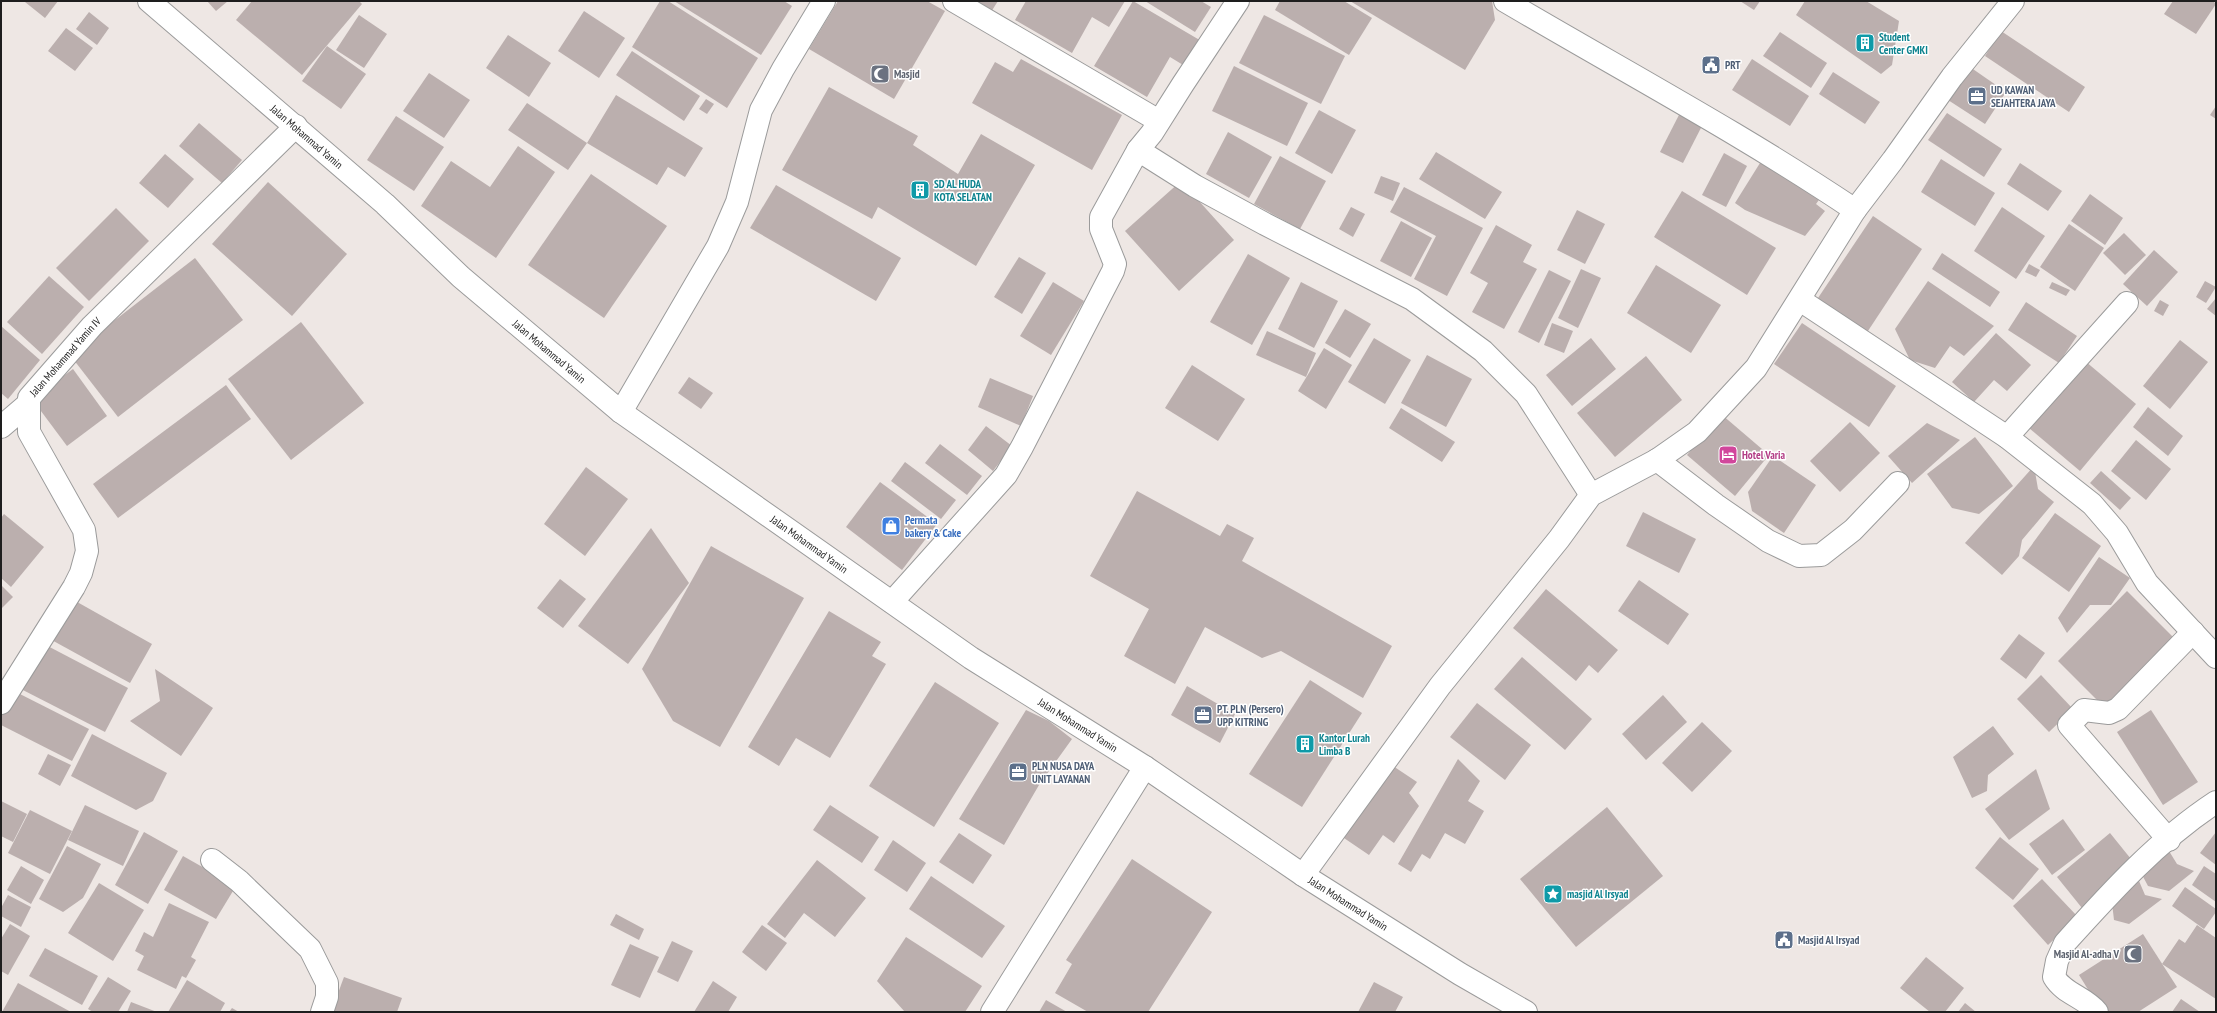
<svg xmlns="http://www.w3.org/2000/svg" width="2217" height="1013" viewBox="0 0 2217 1013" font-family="'PT Sans Narrow',sans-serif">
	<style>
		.building { fill: #bbafae }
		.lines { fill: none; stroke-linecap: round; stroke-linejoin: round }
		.street-casing { stroke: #9b9b9b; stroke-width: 24 }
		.street { stroke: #fff; stroke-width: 22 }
		.labels { text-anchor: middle; stroke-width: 3; stroke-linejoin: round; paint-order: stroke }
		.culture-label { font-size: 11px; font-weight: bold; fill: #0d838f; stroke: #fff; text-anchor: start }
		.service-label { font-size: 11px; font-weight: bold; fill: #4e5e75; stroke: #fff; text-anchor: start }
		.worship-label { font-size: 11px; font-weight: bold; fill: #5b616d; stroke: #fff; text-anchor: start }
		.street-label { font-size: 11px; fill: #1e1e1e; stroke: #fff }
		.hotel-label { font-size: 11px; font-weight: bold; fill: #b23c85; stroke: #fff; text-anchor: start }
		.shop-label { font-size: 11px; font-weight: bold; fill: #366cbe; stroke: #fff; text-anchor: start }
	</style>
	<rect width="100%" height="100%" fill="#eee7e4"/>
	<g class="building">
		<path d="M26 1H58L45 18 25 2Z"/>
		<path d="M207 1H228L216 11Z"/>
		<path d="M252 1H359L362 4 302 75 236 20Z"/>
		<path d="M660 1H668L758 58 727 108 632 47Z"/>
		<path d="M674 1H784L792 6 761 55Z"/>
		<path d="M838 1H927L945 11 894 99 809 49Z"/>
		<path d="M972 1H998L991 12Z"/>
		<path d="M1026 1H1125L1109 27 1092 17 1072 53 1015 20Z"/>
		<path d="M1133 1 1203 42 1188 68 1170 57 1147 97 1094 66Z"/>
		<path d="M1145 1H1201L1211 7 1195 32Z"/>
		<path d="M1280 1H1344L1372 18 1349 55 1275 10Z"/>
		<path d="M1350 1H1492L1495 20 1465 70Z"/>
		<path d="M1740 1H1760L1754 10Z"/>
		<path d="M1805 1H1866L1899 21 1892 65 1881 74 1796 15Z"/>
		<path d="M2173 1H2213L2216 4 2196 34 2164 14Z"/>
		<path d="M584 11 625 38 599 78 558 51Z"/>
		<path d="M89 12 109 28 97 45 76 29Z"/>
		<path d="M359 15 387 34 364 68 336 50Z"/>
		<path d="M1264 15 1345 56 1321 104 1239 63Z"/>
		<path d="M66 28 93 48 75 71 48 51Z"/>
		<path d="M2001 31 2085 87 2069 112 1985 56Z"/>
		<path d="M1780 32 1827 63 1811 88 1763 56Z"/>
		<path d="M508 35 551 63 529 97 486 68Z"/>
		<path d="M327 46 366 74 341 109 302 81Z"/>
		<path d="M632 51 700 96 684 121 616 75Z"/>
		<path d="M1021 59 1122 115 1092 170 972 103 995 62 1013 72Z"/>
		<path d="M1752 59 1809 96 1790 126 1732 90Z"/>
		<path d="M1234 66 1308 103 1287 146 1212 111Z"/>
		<path d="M1970 67 2006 92 1985 124 1948 100Z"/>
		<path d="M1833 72 1880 102 1865 124 1819 94Z"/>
		<path d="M429 73 470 100 444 138 403 111Z"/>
		<path d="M829 87 918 136 913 145 958 174 981 134 1035 165 976 266 878 207 872 219 782 170Z"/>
		<path d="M616 95 703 148 685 177 668 167 657 185 587 143 568 170 508 130 527 103 587 143Z"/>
		<path d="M706 99 714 104 707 114 699 109Z"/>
		<path d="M2216 106V119L2210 115Z"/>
		<path d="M1319 110 1356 130 1332 174 1295 153Z"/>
		<path d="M1681 111 1704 122 1683 163 1660 152Z"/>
		<path d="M1947 113 2002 149 1984 177 1928 140Z"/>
		<path d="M396 116 444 147 414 191 367 160Z"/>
		<path d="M199 123 242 160 222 183 179 146Z"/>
		<path d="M1228 132 1272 157 1249 198 1206 174Z"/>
		<path d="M518 146 555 172 496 258 421 206 451 161 490 187Z"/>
		<path d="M1436 152 1502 192 1485 219 1419 179Z"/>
		<path d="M1724 153 1747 166 1726 207 1702 195Z"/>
		<path d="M165 154 194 179 168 208 139 183Z"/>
		<path d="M1765 155 1824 193 1816 204 1825 211 1805 236 1745 210 1735 203Z"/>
		<path d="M1280 156 1326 181 1300 229 1254 204Z"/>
		<path d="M1941 159 1995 193 1975 226 1921 192Z"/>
		<path d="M2020 163 2062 191 2048 211 2007 184Z"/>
		<path d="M591 174 667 226 604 318 528 265Z"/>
		<path d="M1381 176 1400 183 1393 201 1374 193Z"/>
		<path d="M1181 181 1234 240 1179 291 1125 231Z"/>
		<path d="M268 182 347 254 292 316 212 244Z"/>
		<path d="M776 185 901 258 876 301 750 228Z"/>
		<path d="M1404 187 1483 228 1447 296 1414 279 1436 236 1390 212Z"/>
		<path d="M1682 191 1776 248 1747 295 1654 237Z"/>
		<path d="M2090 194 2123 218 2105 245 2071 221Z"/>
		<path d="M1351 207 1365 214 1353 237 1339 229Z"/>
		<path d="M2002 207 2045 236 2016 279 1974 251Z"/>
		<path d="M116 208 149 241 89 301 56 268Z"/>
		<path d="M1577 210 1605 224 1585 264 1557 250Z"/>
		<path d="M1873 216 1922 249 1864 337 1814 304Z"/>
		<path d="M1401 221 1432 238 1411 277 1380 261Z"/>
		<path d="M2069 224 2104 248 2075 291 2040 267Z"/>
		<path d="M1496 225 1532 245 1523 262 1537 269 1504 329 1472 312 1488 283 1470 273Z"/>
		<path d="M2124 233 2146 255 2125 275 2103 253Z"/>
		<path d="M2154 250 2178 272 2147 306 2123 284Z"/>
		<path d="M1942 253 2000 292 1990 307 1932 269Z"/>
		<path d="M1248 254 1290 278 1252 345 1210 322Z"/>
		<path d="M1019 257 1046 273 1022 314 994 297Z"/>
		<path d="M195 258 243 320 118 417 70 355Z"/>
		<path d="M2029 264 2040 270 2036 277 2025 272Z"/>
		<path d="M1656 265 1721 305 1691 353 1627 313Z"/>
		<path d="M1581 269 1601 278 1578 328 1558 318Z"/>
		<path d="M1549 270 1571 281 1539 343 1518 332Z"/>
		<path d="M49 276 84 307 42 354 7 322Z"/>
		<path d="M1928 281 1994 326 1964 356 1950 346 1935 368 1910 360 1895 329Z"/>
		<path d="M2205 281 2216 287 2206 303 2196 297Z"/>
		<path d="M1053 282 1084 301 1051 355 1020 336Z"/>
		<path d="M1301 282 1338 301 1314 348 1278 329Z"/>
		<path d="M2052 282 2070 290 2066 296 2049 288Z"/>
		<path d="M2216 298V316L2207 309Z"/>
		<path d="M2160 300 2169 305 2163 316 2154 311Z"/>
		<path d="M2026 302 2077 336 2059 363 2008 330Z"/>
		<path d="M1345 309 1371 324 1350 358 1325 343Z"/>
		<path d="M301 322 364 403 291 460 228 379Z"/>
		<path d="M1552 323 1573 331 1564 353 1544 345Z"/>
		<path d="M1802 323 1896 386 1869 427 1774 364Z"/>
		<path d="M1 326 40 360 8 399 1 393Z"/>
		<path d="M1267 331 1316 353 1306 377 1256 355Z"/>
		<path d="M1996 333 2031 365 2007 391 1994 380 1974 402 1952 382Z"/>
		<path d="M1374 338 1411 360 1385 404 1348 382Z"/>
		<path d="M1591 338 1616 369 1572 406 1546 375Z"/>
		<path d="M2180 340 2208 362 2170 409 2143 386Z"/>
		<path d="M1324 348 1352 365 1326 409 1298 391Z"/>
		<path d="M1427 355 1472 379 1446 427 1401 403Z"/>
		<path d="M1646 356 1682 400 1615 457 1577 413Z"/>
		<path d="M2085 361 2136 404 2080 471 2029 428Z"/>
		<path d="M1192 365 1245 399 1218 441 1165 408Z"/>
		<path d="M73 369 107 416 67 446 32 399Z"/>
		<path d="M689 377 713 393 701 409 678 393Z"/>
		<path d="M990 378 1033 396 1021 426 978 407Z"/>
		<path d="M226 385 251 419 118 518 93 484Z"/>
		<path d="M2148 407 2183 436 2168 456 2133 427Z"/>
		<path d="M1401 408 1455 442 1442 462 1389 428Z"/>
		<path d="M1721 414 1769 455 1735 496 1687 455Z"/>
		<path d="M1850 422 1880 453 1840 492 1810 461Z"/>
		<path d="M1927 423 1960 440 1912 483 1888 456Z"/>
		<path d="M986 426 1012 446 993 471 968 450Z"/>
		<path d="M1975 437 2013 486 1979 514 1952 508 1927 474Z"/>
		<path d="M2136 440 2171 469 2146 500 2111 471Z"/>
		<path d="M940 444 982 476 967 495 925 463Z"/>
		<path d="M1773 456 1816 485 1784 533 1752 511 1748 492Z"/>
		<path d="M905 462 956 500 941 519 891 481Z"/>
		<path d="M2034 466 2038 489 2054 502 2022 540 2019 556 2002 575 1965 543Z"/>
		<path d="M586 467 628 499 585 556 544 524Z"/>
		<path d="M2101 471 2131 498 2120 510 2090 483Z"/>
		<path d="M880 482 937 524 902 570 846 527Z"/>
		<path d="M1137 491 1220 536 1227 524 1254 538 1242 561 1392 646 1363 698 1281 651 1262 658 1205 627 1175 684 1124 656 1149 609 1090 576Z"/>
		<path d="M1643 512 1696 539 1679 573 1626 546Z"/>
		<path d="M2055 513 2101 546 2069 592 2022 558Z"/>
		<path d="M4 514 44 547 11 587 1 578V518Z"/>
		<path d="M651 528 689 583 628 664 578 626Z"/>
		<path d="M711 546 804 598 720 747 673 721 642 669Z"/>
		<path d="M2099 557 2130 578 2111 605H2090L2067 633 2058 618Z"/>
		<path d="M560 579 586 599 563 628 537 608Z"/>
		<path d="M1639 580 1689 614 1668 645 1618 611Z"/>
		<path d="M1 585 13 597 1 609Z"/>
		<path d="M1546 589 1618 650 1598 673 1589 665 1576 681 1513 628Z"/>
		<path d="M2127 591 2174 638 2104 707 2058 661Z"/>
		<path d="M70 598 152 644 130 683 48 638Z"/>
		<path d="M829 611 881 642 872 656 886 664 830 758 796 738 779 766 748 747Z"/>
		<path d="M2019 634 2045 653 2026 679 2000 659Z"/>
		<path d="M40 642 128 688 105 732 17 687Z"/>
		<path d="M1522 657 1592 719 1565 750 1494 689Z"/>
		<path d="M155 669 213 708 181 756 130 721 160 701Z"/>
		<path d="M2041 675 2073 709 2049 732 2017 699Z"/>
		<path d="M1310 680 1362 713 1302 807 1249 774Z"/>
		<path d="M935 682 999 723 934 827 869 786Z"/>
		<path d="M1187 686 1235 714 1220 743 1171 715Z"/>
		<path d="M14 691 89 729 72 761 1 725V717Z"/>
		<path d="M1663 695 1687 722 1646 760 1622 734Z"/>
		<path d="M1477 703 1531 745 1505 780 1450 737Z"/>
		<path d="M1026 710 1049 721 1072 739 1039 785 1004 845 959 819Z"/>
		<path d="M2151 710 2198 782 2163 805 2117 732Z"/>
		<path d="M1702 722 1732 751 1692 792 1662 763Z"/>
		<path d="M1993 726 2014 754 1988 775 1987 791 1972 798 1953 757Z"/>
		<path d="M92 734 167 773 153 801 136 810 71 776Z"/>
		<path d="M48 754 71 765 60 786 38 774Z"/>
		<path d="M1458 759 1480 781 1468 801 1484 811 1465 844 1445 833 1430 859 1422 854 1411 872 1398 864Z"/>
		<path d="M1390 764 1417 782 1409 793 1419 806 1394 843 1383 835 1369 855 1341 836Z"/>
		<path d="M2036 769 2050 809 2009 840 1985 809Z"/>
		<path d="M1 801 27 814 13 842 1 836Z"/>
		<path d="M85 805 139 831 123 866 68 840Z"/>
		<path d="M830 805 879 837 862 863 813 830Z"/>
		<path d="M1607 807 1663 876 1576 947 1520 879Z"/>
		<path d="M30 810 72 831 50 874 8 853Z"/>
		<path d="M2063 819 2085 850 2052 875 2029 844Z"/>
		<path d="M144 832 178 851 148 904 115 885Z"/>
		<path d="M2216 832V865L2200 853Z"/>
		<path d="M959 833 992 855 973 884 939 862Z"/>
		<path d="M2110 833 2135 864 2082 908 2057 877Z"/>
		<path d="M2000 837 2039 869 2013 900 1975 868Z"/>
		<path d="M893 840 926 863 907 892 874 870Z"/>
		<path d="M67 846 101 864 83 898 63 912 39 899Z"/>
		<path d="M2169 851 2177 864 2194 871 2169 891 2148 886 2139 869Z"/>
		<path d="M183 856 236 886 216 919 164 890Z"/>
		<path d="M1132 859 1212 912 1148 1012H1088L1055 993 1072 964 1066 960Z"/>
		<path d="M817 860 866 898 835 937 804 913 785 938 767 924Z"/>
		<path d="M21 866 44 880 31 904 7 890Z"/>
		<path d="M2204 866 2216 874V902L2192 885Z"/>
		<path d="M931 876 1005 926 982 958 909 909Z"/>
		<path d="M2042 879 2078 917 2048 945 2013 906Z"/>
		<path d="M2139 881 2145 895 2162 899 2129 924 2114 920 2112 903Z"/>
		<path d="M99 883 144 910 113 961 68 933Z"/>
		<path d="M2185 887 2216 909V912L2204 929 2172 906Z"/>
		<path d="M8 895 31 907 21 927 1 916V908Z"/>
		<path d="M169 903 209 922 191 957 196 960 186 978 182 976 176 989 137 970 144 956 135 951 144 932 153 937Z"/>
		<path d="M616 914 644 929 639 940 610 925Z"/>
		<path d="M10 924 30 936 8 975 1 971V939Z"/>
		<path d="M762 925 787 943 766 971 742 952Z"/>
		<path d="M2197 925 2216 938V999L2162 964 2179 939 2185 943Z"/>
		<path d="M2143 934 2177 987 2138 1012H2102L2079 975Z"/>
		<path d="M906 937 982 986 965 1012H905L877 981Z"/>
		<path d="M672 941 693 951 678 982 657 972Z"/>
		<path d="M630 944 659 957 640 998 611 985Z"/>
		<path d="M45 948 98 976 82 1005 29 976Z"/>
		<path d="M1926 957 1964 988 1945 1012H1930L1900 988Z"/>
		<path d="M108 977 131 991 118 1012H93L88 1009Z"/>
		<path d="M344 977 402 998 397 1012H331Z"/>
		<path d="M187 980 225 1003 220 1012H168Z"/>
		<path d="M713 981 737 997 728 1012H694Z"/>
		<path d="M1374 982 1403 997 1395 1012H1358Z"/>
		<path d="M18 983 71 1012H2Z"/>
		<path d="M2181 999 2200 1012H2172Z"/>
		<path d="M1046 1000 1067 1012H1039Z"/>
		<path d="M131 1002 157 1012H127Z"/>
		<path d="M1965 1003 1976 1012H1958Z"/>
		<path d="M232 1008 239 1012H229Z"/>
	</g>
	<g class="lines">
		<g class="street-casing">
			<g id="street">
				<path id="s1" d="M149 1 385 204 461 277 621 412 971 658 1145 767 1303 875 1460 974 1526 1012"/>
				<path d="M954 1 1159 121"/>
				<path d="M1238 1 1183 84 1152 133 1138 150 1195 186 1265 224 1412 299 1483 351 1526 394 1591 495"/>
				<path d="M1505 1C1622 70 1742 134 1855 210"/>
				<path d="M1800 300 2007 437 2092 504 2117 533 2147 583 2216 657"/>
				<path d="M621 412 718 246 737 202 761 110 783 69 824 1"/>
				<path d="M1 427 27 405"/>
				<path d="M2007 437 2127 303"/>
				<path d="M1657 460 1716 505 1768 541 1799 556 1821 555 1853 530 1898 483"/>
				<path d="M892 602 1006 475 1022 447 1113 271 1115 264 1101 229V217L1138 150"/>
				<path id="s2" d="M1 703 74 587 81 573 87 551 84 530 29 432V398L92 326 296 126"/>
				<path d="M2169 840 2069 725 2084 710 2109 713 2118 709 2193 632"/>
				<path d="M212 860 239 881 310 949 327 983V997L322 1012"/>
				<path d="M1303 875 1440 686 1559 539 1591 495 1657 460 1697 432 1756 368 1855 210 1893 160 1952 77 2013 1"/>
				<path d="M992 1012 1145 767"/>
				<path d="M2097 1012C2085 997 2064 994 2054 977L2057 961 2065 943C2111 892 2158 840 2216 802"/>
			</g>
		</g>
		<use href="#street" class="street"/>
	</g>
	<defs>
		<g id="building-square" transform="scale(1)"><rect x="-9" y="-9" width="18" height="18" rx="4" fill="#0f9aa8" stroke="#fff"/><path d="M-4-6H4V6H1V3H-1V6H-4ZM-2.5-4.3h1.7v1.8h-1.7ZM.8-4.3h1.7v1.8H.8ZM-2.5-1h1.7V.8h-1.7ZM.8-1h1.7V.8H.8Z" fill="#fff"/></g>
		<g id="civic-square" transform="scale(1)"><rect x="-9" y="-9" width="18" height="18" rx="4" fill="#5c6f8a" stroke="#fff"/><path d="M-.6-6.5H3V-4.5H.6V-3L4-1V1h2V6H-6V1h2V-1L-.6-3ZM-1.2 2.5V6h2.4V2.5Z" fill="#fff"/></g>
		<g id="mosque-square" transform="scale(1)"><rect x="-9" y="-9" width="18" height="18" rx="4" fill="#6b7280" stroke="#fff"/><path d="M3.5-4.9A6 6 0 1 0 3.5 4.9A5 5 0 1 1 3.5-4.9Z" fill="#fff"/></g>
		<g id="office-square" transform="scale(1)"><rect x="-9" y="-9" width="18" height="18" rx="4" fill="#5c6f8a" stroke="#fff"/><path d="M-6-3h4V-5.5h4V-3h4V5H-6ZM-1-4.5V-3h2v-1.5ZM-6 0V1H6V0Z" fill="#fff"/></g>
		<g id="hotel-square" transform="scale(1)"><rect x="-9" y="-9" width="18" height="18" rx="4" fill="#d1479c" stroke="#fff"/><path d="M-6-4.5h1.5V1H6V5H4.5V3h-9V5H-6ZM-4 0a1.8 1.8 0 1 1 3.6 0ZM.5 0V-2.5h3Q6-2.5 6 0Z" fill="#fff"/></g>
		<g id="shop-square" transform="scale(1)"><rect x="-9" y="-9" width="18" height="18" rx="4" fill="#3f7fe0" stroke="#fff"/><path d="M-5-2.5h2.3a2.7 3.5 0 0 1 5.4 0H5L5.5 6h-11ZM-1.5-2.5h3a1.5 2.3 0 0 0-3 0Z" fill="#fff"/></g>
		<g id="sight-square" transform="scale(1)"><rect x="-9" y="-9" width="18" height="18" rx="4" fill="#0f9aa8" stroke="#fff"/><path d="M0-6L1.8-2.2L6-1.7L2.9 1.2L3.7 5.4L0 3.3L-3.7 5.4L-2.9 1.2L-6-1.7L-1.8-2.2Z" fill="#fff"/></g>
	</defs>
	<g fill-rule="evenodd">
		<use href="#building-square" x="1865" y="43"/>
		<use href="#civic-square" x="1711" y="65"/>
		<use href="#mosque-square" x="880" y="74"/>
		<use href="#office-square" x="1977" y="96"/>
		<use href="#building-square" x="920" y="190"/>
		<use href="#hotel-square" x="1728" y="455"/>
		<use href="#shop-square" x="891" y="526"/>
		<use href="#office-square" x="1203" y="715"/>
		<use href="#building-square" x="1305" y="744"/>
		<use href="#office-square" x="1018" y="772"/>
		<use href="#sight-square" x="1553" y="894"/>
		<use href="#civic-square" x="1784" y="940"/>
		<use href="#mosque-square" x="2133" y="954"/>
	</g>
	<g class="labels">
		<g class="culture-label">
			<text x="1879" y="41">Student<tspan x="1879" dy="13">Center GMKI</tspan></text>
			<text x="934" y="188">SD AL HUDA<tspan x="934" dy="13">KOTA SELATAN</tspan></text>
			<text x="1319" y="742">Kantor Lurah<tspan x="1319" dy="13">Limba B</tspan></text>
			<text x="1567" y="898">masjid Al Irsyad</text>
		</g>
		<g class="service-label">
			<text x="1725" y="69">PRT</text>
			<text x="1991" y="94">UD KAWAN<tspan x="1991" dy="13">SEJAHTERA JAYA</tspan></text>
			<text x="1217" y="713">PT. PLN (Persero)<tspan x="1217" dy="13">UPP KITRING</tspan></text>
			<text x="1032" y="770">PLN NUSA DAYA<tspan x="1032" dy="13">UNIT LAYANAN</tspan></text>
			<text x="1798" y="944">Masjid Al Irsyad</text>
		</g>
		<g class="worship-label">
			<text x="894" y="78">Masjid</text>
			<text x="2119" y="958" text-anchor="end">Masjid Al-adha V</text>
		</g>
		<g class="street-label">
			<text dy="4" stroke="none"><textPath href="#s1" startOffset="208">Jalan Mohammad Yamin</textPath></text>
			<text dy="4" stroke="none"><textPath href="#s1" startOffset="532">Jalan Mohammad Yamin</textPath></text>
			<text dy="4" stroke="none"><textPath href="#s2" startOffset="398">Jalan Mohammad Yamin IV</textPath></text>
			<text dy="4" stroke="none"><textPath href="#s1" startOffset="856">Jalan Mohammad Yamin</textPath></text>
			<text dy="4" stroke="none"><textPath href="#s1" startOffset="1180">Jalan Mohammad Yamin</textPath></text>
			<text dy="4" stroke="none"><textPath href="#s1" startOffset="1504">Jalan Mohammad Yamin</textPath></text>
		</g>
		<g class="hotel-label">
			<text x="1742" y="459">Hotel Varia</text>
		</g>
		<g class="shop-label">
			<text x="905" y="524">Permata<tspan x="905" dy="13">bakery &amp; Cake</tspan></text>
		</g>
	</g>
	<rect width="2217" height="1013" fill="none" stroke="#1e1e1e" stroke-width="4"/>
</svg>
